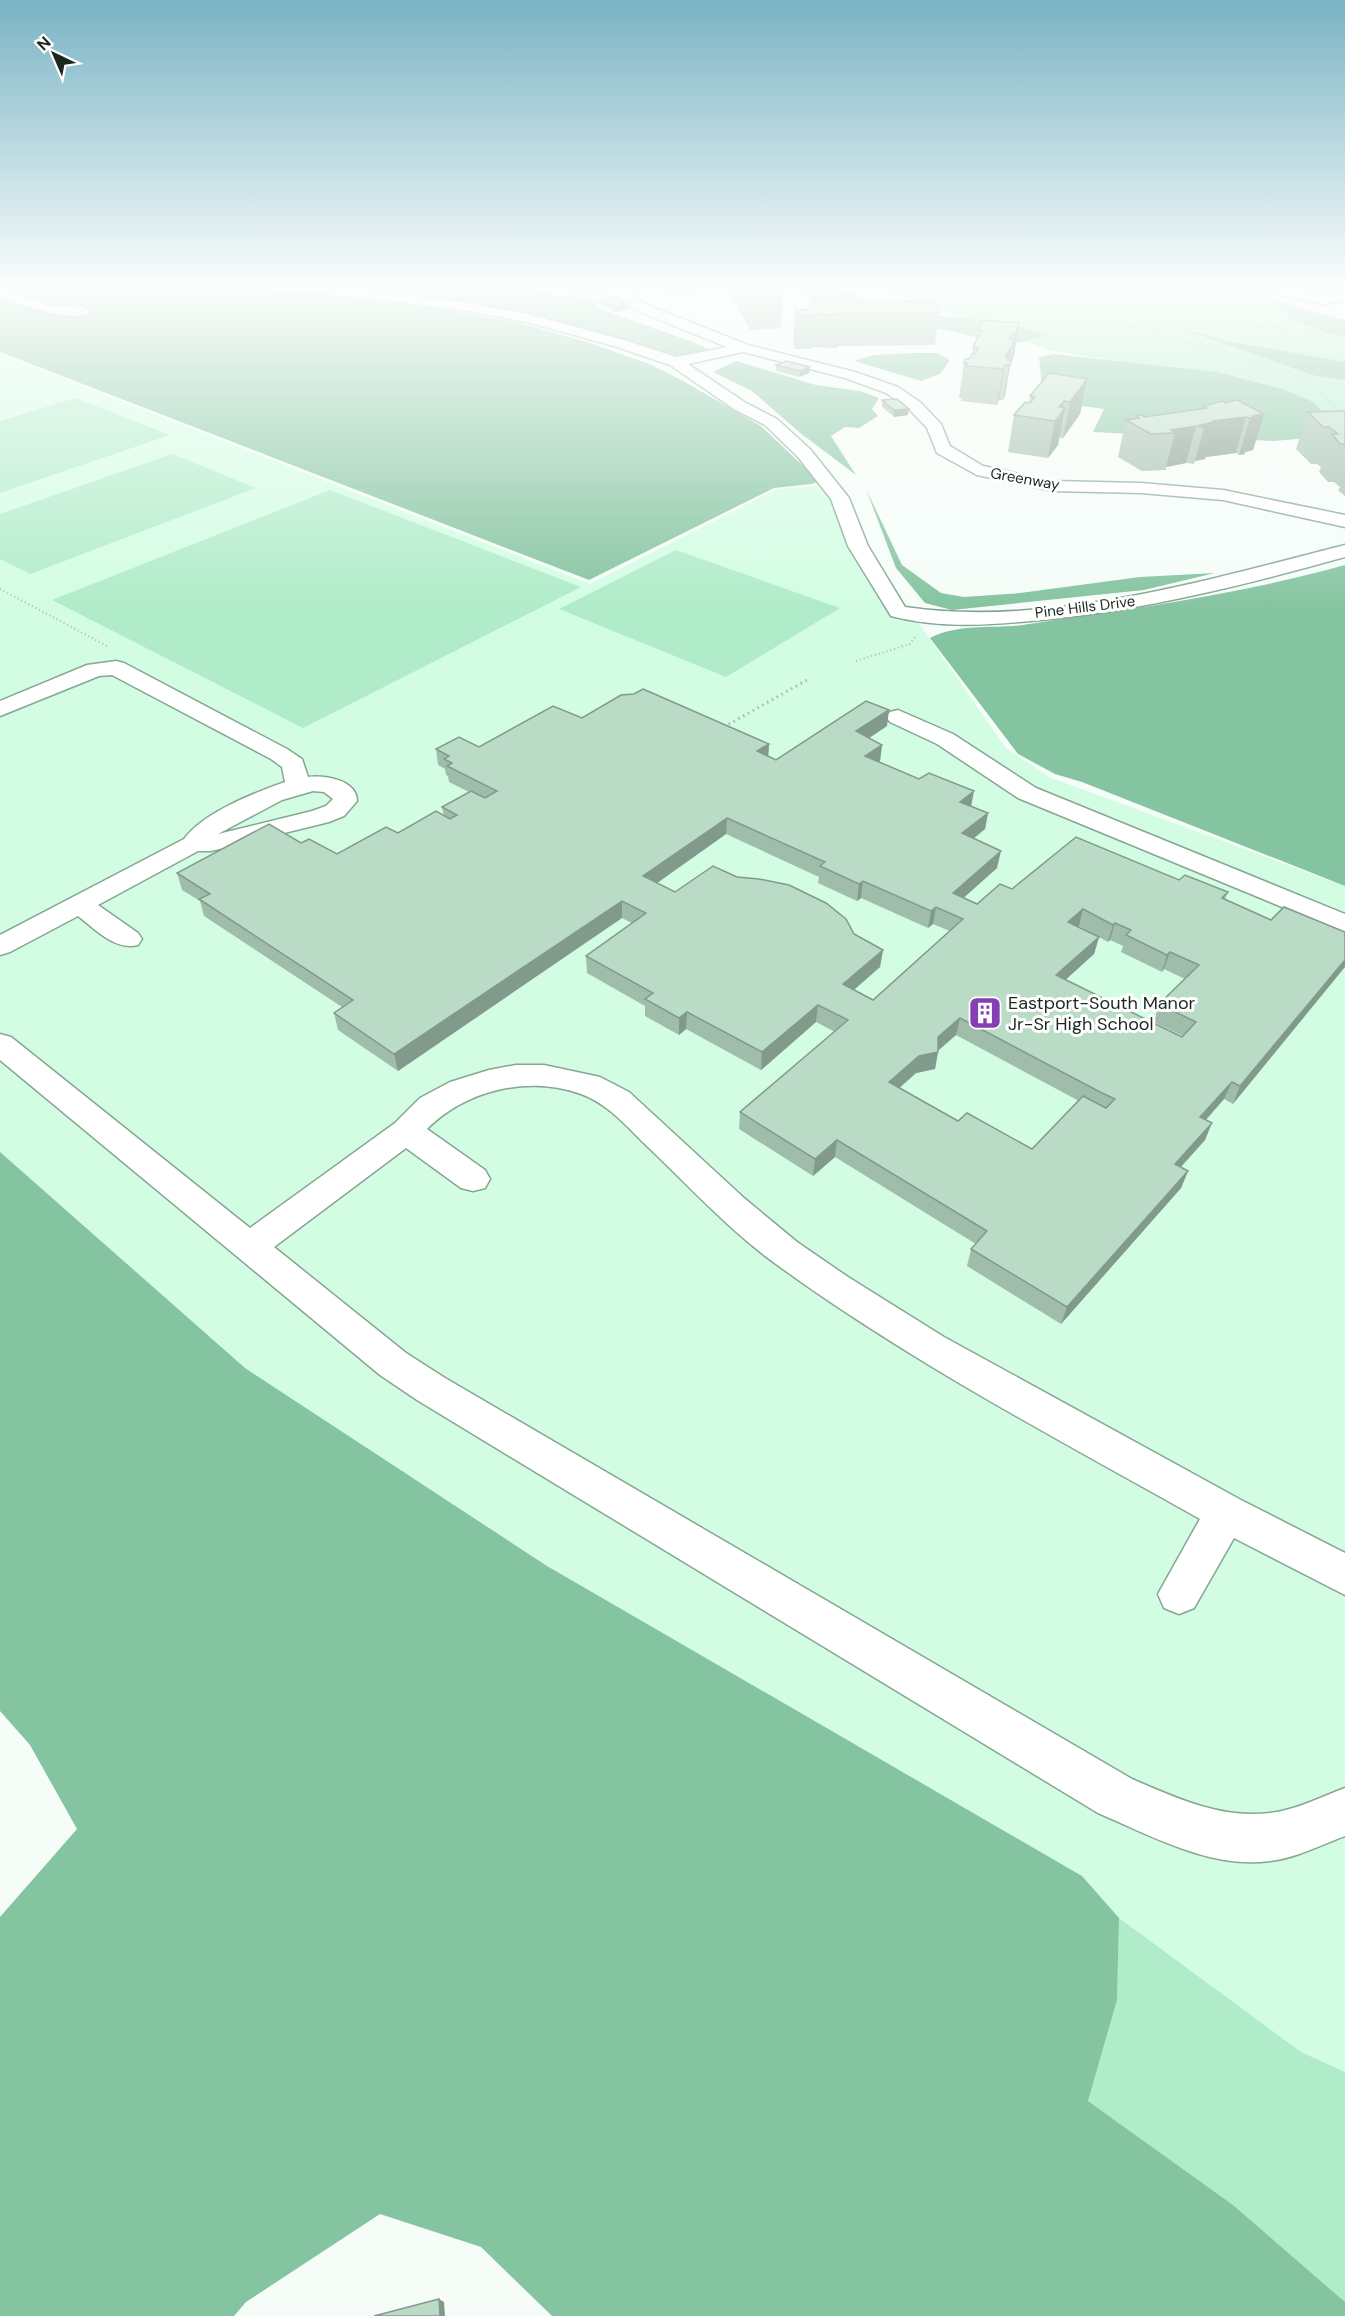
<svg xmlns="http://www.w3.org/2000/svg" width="1345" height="2316" viewBox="0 0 1345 2316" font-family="'DM Sans',sans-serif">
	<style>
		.built { fill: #d2fde3 }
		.green { fill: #b0ecc9 }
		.forest { fill: #85c4a0 }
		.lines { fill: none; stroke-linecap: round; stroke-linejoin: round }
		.minor-casing { stroke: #86a693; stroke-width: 3 }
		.path-far2 { stroke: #adb6b1; stroke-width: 1.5; stroke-dasharray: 1 2; stroke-linecap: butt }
		.path-far1 { stroke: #adb6b1; stroke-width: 2; stroke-dasharray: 1 3; stroke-linecap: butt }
		.path { stroke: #adb6b1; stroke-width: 3; stroke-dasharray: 1.5 4; stroke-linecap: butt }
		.minor { fill: #fff; fill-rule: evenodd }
		.wall { fill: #a0bdab; fill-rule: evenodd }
		.shaded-wall { fill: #829a8b }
		.building { fill: #badcc7; stroke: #829a8b; stroke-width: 1.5; fill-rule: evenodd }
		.labels { text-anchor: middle; stroke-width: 6; stroke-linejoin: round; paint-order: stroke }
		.far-street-label { font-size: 15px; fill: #1b2820; stroke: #fff }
		.poi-label { font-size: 18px; fill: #1b2820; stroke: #fff; text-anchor: start }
	</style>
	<rect width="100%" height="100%" fill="#f6fdf9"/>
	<path class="built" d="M0 354 590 584 777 489 822 485 1006 748 1049 777 1345 886V2316L0 1213Z"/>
	<g class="green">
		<path d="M872 285H1230L1289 303 1327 329 1345 333V427L1210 375 1052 351Z"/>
		<path d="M75 398 170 435 0 493V421Z"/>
		<path d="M172 454 256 488 30 574 0 559V514Z"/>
		<path d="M330 490 581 587 303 728 52 600Z"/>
		<path d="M676 550 840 608 726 677 559 609Z"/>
		<path d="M1119 1918 1301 2052 1345 2072V2302L1233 2205 1088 2101 1117 2000Z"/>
	</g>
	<g class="forest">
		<path d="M0 285H240L441 309 520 323 587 342 652 365 685 382 761 426 819 481 812 484 774 488 589 580 0 352Z"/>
		<path d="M358 285H524L557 296 587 297 599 302 596 308 690 341 711 350 680 356 667 355 524 312 376 290Z"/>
		<path d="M782 285C810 285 842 281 865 300L922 315 1002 321 1046 336 1018 343 990 340 914 323 822 307 805 296 815 293Z"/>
		<path d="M1274 301 1345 320V337L1326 333 1291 318Z"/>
		<path d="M1176 327 1232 342 1345 362V380L1316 376Z"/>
		<path d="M914 353H938L950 360 940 374 921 381 854 361 874 355Z"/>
		<path d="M1054 354 1217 372 1285 390 1313 402 1326 415 1307 438 1274 441 1093 432 1104 409 1038 400 1042 388 1039 357Z"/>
		<path d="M736 361 816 385 860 391 879 398 872 409 878 416 859 428 845 427 831 436 856 475 799 432 752 391 713 372Z"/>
		<path d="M866 489 902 565 941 593 964 597 1020 593 1140 577 1215 573 1144 590 952 610 925 603 896 568Z"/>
		<path d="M1345 565V886L1082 782 1055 774 1018 754 930 638C961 622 996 630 1029 624 1135 608 1242 594 1345 565Z"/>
		<path d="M0 1152 245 1368 547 1566 1082 1876 1119 1918 1117 2000 1088 2101 1233 2205 1345 2302V2316H552L481 2247 380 2214 246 2302 234 2316H0V1917L77 1829 30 1745 0 1711Z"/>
	</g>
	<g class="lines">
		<g class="minor-casing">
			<g id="minor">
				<path d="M282 285H321L462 302 528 314 624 340 676 357 727 347 635 310 617 296 563 289 556 285H619L645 304 748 345 855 372 898 387 920 402 941 424 950 446 983 466 1052 481 1141 483 1223 490 1345 515V527L1223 500 1141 493 1052 491 977 475 937 453 927 428 908 408 886 393 845 378 743 352 688 364 746 403 777 419 810 449 849 498 868 546 905 607C1048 628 1207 580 1345 545V557C1245 585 1144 610 1041 620 991 625 940 629 891 616L848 546 831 499 798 457 765 425 734 409 670 365 614 346 527 322 462 310 289 289Z"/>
				<path d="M1275 286 1321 296 1345 293V301L1321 304 1270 293 1268 290Z"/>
				<path d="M0 288 52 306 83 307 90 311C75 326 18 303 0 297Z"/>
				<path d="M116 661 124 663 287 749 302 759 308 777C325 775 357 780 357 801L344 816 329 822 211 851H198L98 905 138 933 142 939 138 945C115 951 95 929 78 916L10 952 0 955V935L184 839C204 812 254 793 285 782L282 767 271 759 112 675 99 676 0 716V701L87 665ZM313 791 324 792 333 799 326 806 312 811 218 834 282 800Z"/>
				<path d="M898 710 953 734 1036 788 1345 914V933L1018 798 937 744 890 722 886 717 890 712Z"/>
				<path d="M0 1034 11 1037 250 1228 395 1123 420 1098 450 1082 489 1070 516 1065H544L600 1077 629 1092 744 1198 797 1242 848 1277 944 1337 1241 1500 1345 1553V1595L1234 1538 1194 1608 1179 1614 1164 1608 1158 1594 1200 1519C1056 1438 909 1361 776 1264 730 1231 690 1187 649 1148 629 1129 609 1104 581 1094 528 1075 466 1090 427 1129L485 1170 490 1179 485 1188 473 1191 461 1188 406 1148 274 1247 406 1353 445 1378 1132 1779C1176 1798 1221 1819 1270 1813 1296 1810 1321 1797 1345 1788V1836C1321 1845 1296 1858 1270 1861 1210 1869 1152 1836 1098 1813L417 1400 380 1375 0 1060Z"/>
			</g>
		</g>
		<g class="path-far2">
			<path d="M1128 308 1153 320 1271 327 1318 335"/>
			<path d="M1068 311 1102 318 1283 370 1307 380 1337 410 1345 414"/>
		</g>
		<g class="path-far1">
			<path d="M0 589 107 646"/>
			<path d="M856 661 910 644 915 637"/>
		</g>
		<path class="path" d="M724 727 807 680"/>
		<use href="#minor" class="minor"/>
	</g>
	<g class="wall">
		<path d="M656 285H697V291L667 294Z"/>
		<path d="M728 285H776L783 296 781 328 750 330 728 288Z"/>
		<path d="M601 299 628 310 615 312 601 305Z"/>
		<path d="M809 304 939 312 935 345 838 346 837 348 812 347V349H795L793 343 795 310H806L809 309Z"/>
		<path d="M1019 323 1014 356 1010 367 1005 396 1003 400H999L997 405 961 401 962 398H959L964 363 969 359 972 354 973 348 977 338 978 330Z"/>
		<path d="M776 365 809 373 799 377 776 371Z"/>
		<path d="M1087 379 1080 414 1063 438H1059L1058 445 1048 458 1008 452 1014 415 1029 403 1030 396Z"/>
		<path d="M882 400 908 415 894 417 882 407Z"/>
		<path d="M1225 403 1264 414 1253 450 1245 452V454L1239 455 1236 453 1206 457 1205 459 1195 461 1194 464 1186 463 1166 467V470L1142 471 1118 457 1126 420 1135 419 1136 416 1144 417 1203 408 1204 406Z"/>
		<path d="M1345 411V496L1338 490 1340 487 1334 482H1328L1319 472 1321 467 1317 464H1311L1296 449 1308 412Z"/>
		<path d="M582 718 769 744 768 756 776 760 887 726 869 738 882 745 880 761 879 762 971 806 988 813 985 829 973 839 997 868 963 898 977 904 1012 889 1179 880 1228 892 1225 899 1271 920 1345 932 1233 1104 1224 1099 1206 1120 1205 1140 1181 1167 1188 1171 1181 1188 1061 1324 967 1266 971 1249 976 1244 835 1157 813 1176 739 1129 740 1112 835 1032 816 1022 761 1070 686 1029 679 1035 645 1016V1006L587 973 586 956 632 923 622 918 398 1071 338 1030 334 1013 342 1007 204 916 200 901 182 890 177 873 301 843 337 854 444 816 442 807 469 792 449 782 448 776 446 775 445 769 438 765 436 749 479 747ZM726 834 819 877 818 883 857 901 861 898 928 928 933 924 950 931 873 1000 854 990 880 967 883 950 854 934 675 892 657 883ZM1079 926 1096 936 1078 927ZM1099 937 1108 942 1110 940 1123 946 1121 952 1162 972 1164 969 1185 979 1159 1004 1154 1022 1183 1036 1182 1037 1065 980 1094 954ZM956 1035 1079 1101 1032 1149 958 1121 899 1088 916 1073 935 1069 938 1051Z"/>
	</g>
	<g class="shaded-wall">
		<path d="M667 285H697V291L667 294Z"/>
		<path d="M628 304V310L615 312V306Z"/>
		<path d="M1019 323 1014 356 1010 367 1016 333Z"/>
		<path d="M1012 333 1009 350 1014 339 1005 396 1003 400 1009 365H1005L999 400 997 405 1005 357Z"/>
		<path d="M810 367 809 373 799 377 800 371Z"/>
		<path d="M1087 379 1080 414 1063 438 1070 402Z"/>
		<path d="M1064 401 1062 412 1065 408 1058 445 1048 458 1055 421 1059 407Z"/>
		<path d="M909 409 908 415 894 417V410Z"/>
		<path d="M1264 414 1253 450 1245 452V454L1239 455 1250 418 1252 416Z"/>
		<path d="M1246 417 1236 453 1206 457 1205 459 1195 461 1204 427 1200 425 1213 421Z"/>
		<path d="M1196 426 1186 463 1166 467 1175 433 1171 430Z"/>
		<path d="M889 710 887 726 854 748 856 731Z"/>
		<path d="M769 744 768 760 757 751Z"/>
		<path d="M882 745 880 761 863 772 865 756Z"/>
		<path d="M974 791 971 807 960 802Z"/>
		<path d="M988 813 985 829 959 850 962 833Z"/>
		<path d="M727 818 726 834 643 893V876Z"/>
		<path d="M1001 851 997 868 950 910 953 893Z"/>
		<path d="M863 881 861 898 857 901 859 884Z"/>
		<path d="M622 901V918L398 1071 394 1054Z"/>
		<path d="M936 907 933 924 928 928 931 911Z"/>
		<path d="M1083 909 1079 926 1063 939 1068 922Z"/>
		<path d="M1115 923 1110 940 1108 942 1113 925Z"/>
		<path d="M1099 937 1094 954 1052 992 1056 975Z"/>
		<path d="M883 950 880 967 841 1001 843 984Z"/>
		<path d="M1170 952 1164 969 1162 972 1167 955Z"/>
		<path d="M1345 960V967L1233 1104 1240 1086Z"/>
		<path d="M818 1005 816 1022 761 1070 762 1052Z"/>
		<path d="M687 1012 686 1029 679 1035V1018Z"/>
		<path d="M960 1018 956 1035 936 1052H938L935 1069 916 1073 887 1099 889 1082 919 1056 938 1037Z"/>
		<path d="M1232 1082 1224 1099 1193 1134 1200 1117Z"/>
		<path d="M1212 1123 1205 1140 1168 1181 1175 1164Z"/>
		<path d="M837 1140 835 1157 813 1176 815 1159Z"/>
		<path d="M1188 1171 1181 1188 1061 1324 1067 1307Z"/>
		<path d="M439 2299 444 2302 445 2316H440Z"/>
	</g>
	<g class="building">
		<path d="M745 285H776L783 296 752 297Z"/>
		<path d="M614 297 628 304 615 306 601 299Z"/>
		<path d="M921 301 934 303 939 312 839 313 840 315 813 314 814 316H797L795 310H806L811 309 809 304 821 302Z"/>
		<path d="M984 320 1019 323 1016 333H1012L1009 339H1014L1013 344 1005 357H1008L1007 360 1011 361 1009 365H1005L1003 369 966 366 967 363H964L965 359H969L972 354H975L978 348H973L978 336H981L983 331 978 330Z"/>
		<path d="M786 361 810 367 800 371 776 365Z"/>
		<path d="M1049 373 1087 379 1070 402 1064 401 1059 407 1065 408 1055 421 1014 415 1025 402 1030 403 1035 397 1030 396Z"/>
		<path d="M897 399 909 409 894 410 882 400Z"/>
		<path d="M1237 400 1264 414 1252 416 1255 417 1250 418 1246 417 1213 421 1215 422 1200 425 1204 427 1196 426 1171 430 1175 433 1151 434 1126 420 1139 418 1136 416 1141 415 1144 417 1207 408 1204 406 1222 401 1225 403Z"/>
		<path d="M1345 411V444H1340L1332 434H1338L1329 427H1323L1308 412Z"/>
		<path d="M643 689 769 744 757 751 776 760 866 701 889 710 856 731 882 745 865 756 919 779 929 773 974 791 960 802 988 813 962 833 1001 851 953 893 977 904 1000 884 1012 889 1076 837 1179 880 1185 875 1228 892 1222 898 1271 920 1284 907 1345 932V960L1240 1086 1232 1082 1200 1117 1212 1123 1175 1164 1188 1171 1067 1307 971 1249 987 1231 837 1140 815 1159 740 1112 848 1020 818 1005 762 1052 687 1012 679 1018 645 999 653 993 586 956 646 913 622 901 394 1054 334 1013 353 1000 199 899 210 894 177 873 269 824 301 843 309 839 337 854 386 827 398 833 436 811 450 819 457 815 442 807 471 791 485 798 497 791 447 766 452 763 444 759 449 756 436 749 459 737 479 747 553 706 582 718 621 695 634 694ZM727 818 825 862 820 866 859 884 863 881 931 911 936 907 963 919 873 1000 843 984 883 950 854 934 846 919 826 903 789 885 759 879 737 877 713 866 675 892 643 876ZM1083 909 1113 925 1115 923 1131 930 1126 935 1167 955 1170 952 1199 965 1159 1004 1196 1022 1182 1037 1056 975 1099 937 1068 922ZM960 1018 1100 1092 1115 1099 1106 1108 1083 1096 1032 1149 967 1113 958 1121 889 1082 919 1056 938 1052V1037Z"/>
		<path d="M439 2299 440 2316H374Z"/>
	</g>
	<linearGradient id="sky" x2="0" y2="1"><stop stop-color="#79b3c4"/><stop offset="0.47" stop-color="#fbfefc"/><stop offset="1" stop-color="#fbfefc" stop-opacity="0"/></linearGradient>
	<rect width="1345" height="609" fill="url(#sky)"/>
	<defs>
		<g id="building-square" transform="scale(1.725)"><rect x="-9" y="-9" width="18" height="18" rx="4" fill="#843fb3" stroke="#fff"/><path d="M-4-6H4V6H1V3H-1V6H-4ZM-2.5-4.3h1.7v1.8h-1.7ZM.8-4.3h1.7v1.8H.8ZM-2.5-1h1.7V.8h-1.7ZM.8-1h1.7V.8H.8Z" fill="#fff"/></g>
	</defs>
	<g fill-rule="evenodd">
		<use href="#building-square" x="985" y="1013"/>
	</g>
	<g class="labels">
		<g class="far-street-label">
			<text transform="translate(1025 479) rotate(10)" y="5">Greenway</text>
			<text transform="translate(1085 607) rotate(-7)" y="5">Pine Hills Drive</text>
		</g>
		<g class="poi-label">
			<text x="1008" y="1009">Eastport-South Manor<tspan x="1008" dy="21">Jr-Sr High School</tspan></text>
		</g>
	</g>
	<g transform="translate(54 54) rotate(316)" stroke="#ffffff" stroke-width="4.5" paint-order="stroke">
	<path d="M0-4.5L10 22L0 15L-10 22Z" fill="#1b2820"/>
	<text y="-9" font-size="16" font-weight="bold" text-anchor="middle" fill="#1b2820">N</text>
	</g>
</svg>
